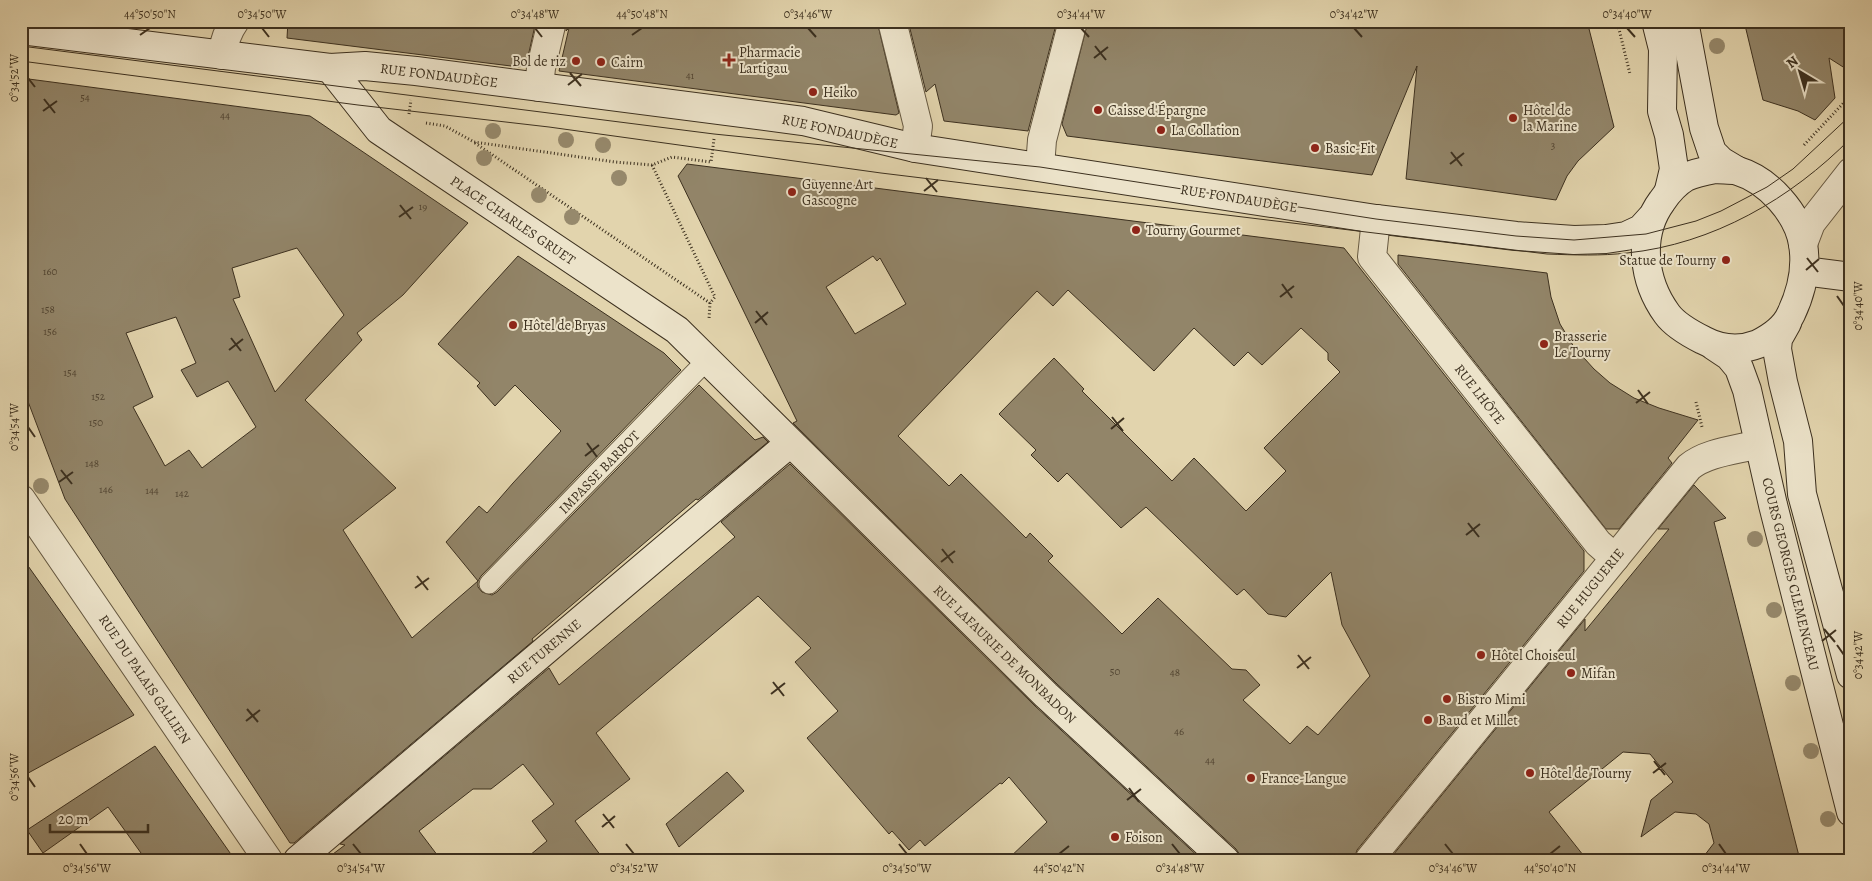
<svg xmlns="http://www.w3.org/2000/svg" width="1872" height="881" viewBox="0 0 1872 881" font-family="Alegreya,serif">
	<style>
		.building { fill: #928569; stroke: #3c301f; fill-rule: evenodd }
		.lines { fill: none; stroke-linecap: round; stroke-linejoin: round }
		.lane-casing { stroke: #665942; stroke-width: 21 }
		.street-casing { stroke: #665942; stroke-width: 30 }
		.secondary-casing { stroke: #3c301f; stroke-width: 30 }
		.path { stroke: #3c301f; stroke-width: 3; stroke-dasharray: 1 2.5; stroke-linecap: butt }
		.lane { stroke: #ece3ca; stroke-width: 19 }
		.street { stroke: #ece3ca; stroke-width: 28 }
		.secondary { stroke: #ece3ca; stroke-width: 28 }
		.tram { stroke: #3c301f; stroke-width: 1 }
		.tree { fill: #96896c }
		.ticks { fill: none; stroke: #3c301f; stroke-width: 2 }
		.poi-dot { fill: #8f2418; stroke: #ece3ca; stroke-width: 2 }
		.labels { text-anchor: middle; stroke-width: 4; stroke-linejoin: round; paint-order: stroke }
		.number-label { font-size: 11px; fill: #524532 }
		.poi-label { font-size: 14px; fill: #3c301f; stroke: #ece3ca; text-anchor: start }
		.street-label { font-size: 14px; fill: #3c301f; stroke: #ece3ca }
		.neatline { fill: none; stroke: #3c301f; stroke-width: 2 }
		.ticks-label { font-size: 12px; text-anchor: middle; fill: #3c301f }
	</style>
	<rect width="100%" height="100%" fill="#e2d4ad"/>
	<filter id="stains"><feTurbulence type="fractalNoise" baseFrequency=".004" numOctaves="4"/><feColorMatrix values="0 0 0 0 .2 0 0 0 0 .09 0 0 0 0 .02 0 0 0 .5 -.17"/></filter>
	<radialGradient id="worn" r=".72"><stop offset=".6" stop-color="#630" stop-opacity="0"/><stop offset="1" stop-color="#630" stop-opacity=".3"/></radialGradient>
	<g class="building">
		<path d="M288 21H536L527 61 519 67 287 38Z"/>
		<path d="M567 21H877L899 113 896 115 559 71 569 28 566 31Z"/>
		<path d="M908 21H1057L1028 131 944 121 935 84 926 92Z"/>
		<path d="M1088 21H1587L1614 127 1578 161 1567 176 1556 200 1406 179 1417 66 1372 175 1067 136 1062 124Z"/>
		<path d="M1744 21H1851V72L1829 58 1835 98 1815 120 1798 111 1763 100Z"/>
		<path d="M21 78 310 116 468 223 403 295 357 333 362 340 305 400 396 488 343 530 412 638 478 581 446 542 479 506 487 513 513 483 561 431 515 385 495 406 477 386 480 383 438 344 518 256 664 353 681 370 481 576 478 581V587L482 592 492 595 497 592 699 385 755 440 763 437 768 442 698 500 696 499 532 639 533 641 294 843H290L65 499 21 383ZM297 248 344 315 275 392 233 299 240 297 232 268ZM176 317 196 363 181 370 197 397 228 381 256 427 202 468 189 450 165 466 133 407 153 397 126 333Z"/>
		<path d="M687 164 1344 248 1584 551V571L1357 850 1354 860H1240V855L1236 849 1057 684 793 423 797 421 678 176ZM873 256 877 261 880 258 906 304 855 334 826 287ZM1068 290 1154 371 1194 328 1234 366 1248 352 1262 365 1301 328 1328 353V360L1340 372 1264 448 1286 471 1246 511 1194 458 1172 481 1082 391 1084 389 1054 358 999 414 1036 450 1031 455 1058 482 1067 473 1121 528 1146 507 1237 595 1244 589 1268 614 1286 617 1331 572 1342 625 1370 676 1318 735 1307 726 1290 744 1243 700 1260 685 1246 670 1232 669 1158 598 1122 634 1048 561 1053 556 1030 533 1026 538 961 474 949 486 898 436 1037 291 1053 306Z"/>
		<path d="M1398 255 1547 273 1551 297 1560 324 1574 347 1594 369 1610 383 1634 398 1659 408 1698 420 1668 458 1672 463 1619 529H1606L1398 264Z"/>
		<path d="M790 464 1035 706 1202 860H1007L1047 822 1009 777 1002 784 1000 783 925 846 920 840 909 850 892 831 889 834 807 738 838 711 795 662 811 648 758 596 596 733 630 779 575 821 604 860H524L547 841 532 821 554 804 523 764 491 789H473L419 831 441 860H325L345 845 340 844 549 668 559 685 735 537 721 522Z"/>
		<path d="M1694 485 1726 518 1714 522 1800 860H1701L1714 843 1709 824 1696 814 1675 812 1641 837 1651 800 1673 782 1650 754 1623 752 1549 812 1587 860H1389L1585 619V631L1669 529H1658Z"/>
		<path d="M21 556 134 715 21 777Z"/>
		<path d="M155 746 235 860H146L108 807 43 853 27 830Z"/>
		<path d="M727 772 744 791 679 847 666 824Z"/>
	</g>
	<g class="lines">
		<g class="lane-casing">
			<path id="lane" d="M489 584 708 359"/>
		</g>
		<g class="street-casing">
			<g id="street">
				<path d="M892 21 918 126 915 148"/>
				<path d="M222 55C224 42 227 32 235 21"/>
				<path d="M539 87 541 68 552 21"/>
				<path d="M1040 167 1042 140 1073 21"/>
				<path d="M1376 219 1372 257 1598 543 1615 558"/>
				<path d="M1803 244 1811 223 1851 172"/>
				<path d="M21 499 268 860"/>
				<path d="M1369 860 1689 467C1707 452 1737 450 1759 444"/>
			</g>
		</g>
		<g class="secondary-casing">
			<g id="secondary">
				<path d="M1656 21 1663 49 1662 111 1669 135 1674 169 1669 190"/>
				<path d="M1684 21 1704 128 1712 152 1721 161 1736 170"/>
				<path d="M21 30 330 68 365 66 416 71 803 121 915 148 1376 219 1516 236 1574 240 1606 239 1626 236 1641 229 1651 218"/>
				<path d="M330 68 379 130 677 330 1046 695 1225 860"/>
				<path d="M1715 169C1722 170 1731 169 1738 171 1768 180 1798 213 1803 244 1807 268 1801 293 1791 314 1785 328 1772 337 1758 344 1740 351 1720 349 1703 340 1691 334 1675 325 1667 314 1643 281 1637 235 1662 201 1668 192 1676 183 1686 177 1695 173 1705 171 1715 169Z"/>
				<path d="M1804 271 1851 277"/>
				<path d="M1787 323 1778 339 1777 349 1783 382 1798 441 1802 494 1851 675"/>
				<path d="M1714 346 1729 356 1739 368 1747 390 1773 505 1851 812"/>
				<path d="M298 860 790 443"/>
			</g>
		</g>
		<g class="path">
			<path d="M1617 21 1630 74"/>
			<path d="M409 114 411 100"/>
			<path d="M426 123 445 126 474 142 615 162 652 165 672 157 711 162 714 139"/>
			<path d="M475 143 710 303"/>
			<path d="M1804 145 1851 95"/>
			<path d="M652 165 715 297 710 303 709 319"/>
			<path d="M1696 402 1702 427"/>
		</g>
		<use href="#lane" class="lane"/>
		<use href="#street" class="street"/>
		<use href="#secondary" class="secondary"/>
		<g class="tram">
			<path d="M21 46 714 134 1040 167 1376 219 1516 236 1574 240 1646 234 1696 221 1721 211 1767 187 1793 169 1851 115"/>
			<path d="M21 61 358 105 549 127 881 173 1547 254C1574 255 1601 256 1627 253 1713 244 1791 199 1851 138"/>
		</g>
	</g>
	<g class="tree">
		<circle cx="1717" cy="46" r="8"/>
		<circle cx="493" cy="131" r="8"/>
		<circle cx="566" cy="140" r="8"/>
		<circle cx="603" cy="145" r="8"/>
		<circle cx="484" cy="158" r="8"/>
		<circle cx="619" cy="178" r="8"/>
		<circle cx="539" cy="195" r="8"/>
		<circle cx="572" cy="217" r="8"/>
		<circle cx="41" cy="486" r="8"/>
		<circle cx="1755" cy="539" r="8"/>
		<circle cx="1774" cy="610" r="8"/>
		<circle cx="1793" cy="683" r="8"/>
		<circle cx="1811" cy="751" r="8"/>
		<circle cx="1828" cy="819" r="8"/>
	</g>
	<path class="ticks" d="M262 28 269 37M535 28 542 37M808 28 816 37M1081 28 1089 37M1354 28 1362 37M1627 28 1635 37M140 35 150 28M632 35 642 28M1095 46 1106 60M1094 58 1108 47M570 73 581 86M28 78 35 87M568 85 582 74M44 99 55 113M43 111 57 101M1451 152 1462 166M1450 164 1464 153M926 178 937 192M924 191 938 180M400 205 411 219M399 217 413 207M1807 258 1818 272M1806 270 1819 259M1282 284 1292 298M1837 296 1844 306M1280 297 1294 286M756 311 767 325M755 323 768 312M231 338 241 351M229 350 243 339M1638 390 1648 404M1636 403 1650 392M1112 417 1123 431M28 427 35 437M1111 429 1124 418M587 443 597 457M585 456 599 445M61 470 72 484M59 482 73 472M1468 523 1479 537M1466 535 1480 524M942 549 953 563M941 562 955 551M417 576 428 590M415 588 429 578M1824 629 1835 642M1822 641 1836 630M1837 645 1844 655M1298 655 1309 669M1297 668 1311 657M773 682 784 696M771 694 785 683M247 709 258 722M246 721 260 710M1654 761 1665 775M1653 773 1666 763M28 777 35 787M1129 788 1139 802M1127 800 1141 789M603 814 614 828M602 827 615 816M80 844 87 854M353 844 361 854M626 844 634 854M899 844 907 854M1172 844 1180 854M1445 844 1453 854M1719 844 1726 854M1059 854 1069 846M1550 854 1560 846"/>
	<g class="poi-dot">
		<path d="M726.5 52.5h5v5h5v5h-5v5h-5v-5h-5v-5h5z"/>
		<circle cx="576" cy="61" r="5"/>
		<circle cx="601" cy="62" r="5"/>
		<circle cx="813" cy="92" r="5"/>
		<circle cx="1098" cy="110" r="5"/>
		<circle cx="1513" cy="118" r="5"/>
		<circle cx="1161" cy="130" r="5"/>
		<circle cx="1315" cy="148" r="5"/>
		<circle cx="792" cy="192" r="5"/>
		<circle cx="1136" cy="230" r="5"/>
		<circle cx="1726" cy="260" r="5"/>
		<circle cx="513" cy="325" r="5"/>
		<circle cx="1544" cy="344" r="5"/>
		<circle cx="1481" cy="655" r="5"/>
		<circle cx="1571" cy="673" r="5"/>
		<circle cx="1447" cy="699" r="5"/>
		<circle cx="1428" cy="720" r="5"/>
		<circle cx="1530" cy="773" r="5"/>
		<circle cx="1251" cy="778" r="5"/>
		<circle cx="1115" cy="837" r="5"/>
	</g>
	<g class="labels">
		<g class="number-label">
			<text x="690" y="79">41</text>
			<text x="85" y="101">54</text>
			<text x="225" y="119">44</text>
			<text x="1553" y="149">3</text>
			<text x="423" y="210">19</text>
			<text x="50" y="275">160</text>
			<text x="48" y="313">158</text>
			<text x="50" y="335">156</text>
			<text x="70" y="376">154</text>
			<text x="98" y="400">152</text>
			<text x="96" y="426">150</text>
			<text x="92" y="467">148</text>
			<text x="106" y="493">146</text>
			<text x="152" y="494">144</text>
			<text x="182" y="497">142</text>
			<text x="1115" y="675">50</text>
			<text x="1175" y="676">48</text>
			<text x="1179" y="735">46</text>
			<text x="1210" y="764">44</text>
		</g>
		<g class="poi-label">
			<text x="739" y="57">Pharmacie<tspan x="739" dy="16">Lartigau</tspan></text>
			<text x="566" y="66" text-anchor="end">Bol de riz</text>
			<text x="611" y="67">Cairn</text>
			<text x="823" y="97">Heiko</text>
			<text x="1108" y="115">Caisse d'Épargne</text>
			<text x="1523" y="115">Hôtel de<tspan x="1523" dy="16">la Marine</tspan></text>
			<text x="1171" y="135">La Collation</text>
			<text x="1325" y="153">Basic-Fit</text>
			<text x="802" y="189">Guyenne Art<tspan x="802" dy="16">Gascogne</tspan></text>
			<text x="1146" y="235">Tourny Gourmet</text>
			<text x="1716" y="265" text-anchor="end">Statue de Tourny</text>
			<text x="523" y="330">Hôtel de Bryas</text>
			<text x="1554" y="341">Brasserie<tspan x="1554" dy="16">Le Tourny</tspan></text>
			<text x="1491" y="660">Hôtel Choiseul</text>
			<text x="1581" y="678">Mifan</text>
			<text x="1457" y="704">Bistro Mimi</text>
			<text x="1438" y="725">Baud et Millet</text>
			<text x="1540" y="778">Hôtel de Tourny</text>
			<text x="1261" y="783">France-Langue</text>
			<text x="1125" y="842">Foison</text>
		</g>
		<g class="street-label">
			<text transform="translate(439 75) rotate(7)" y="5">RUE FONDAUDÈGE</text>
			<text transform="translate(840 131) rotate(12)" y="5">RUE FONDAUDÈGE</text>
			<text transform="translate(1239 198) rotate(9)" y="5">RUE FONDAUDÈGE</text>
			<text transform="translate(513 220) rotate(34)" y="5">PLACE CHARLES GRUET</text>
			<text transform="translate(1480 394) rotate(52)" y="5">RUE LHÔTE</text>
			<text transform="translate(599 472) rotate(-46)" y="5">IMPASSE BARBOT</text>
			<text transform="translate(1791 574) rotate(76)" y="5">COURS GEORGES CLEMENCEAU</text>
			<text transform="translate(1590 588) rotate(-51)" y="5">RUE HUGUERIE</text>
			<text transform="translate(544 651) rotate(-40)" y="5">RUE TURENNE</text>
			<text transform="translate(1005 654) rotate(44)" y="5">RUE LAFAURIE DE MONBADON</text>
			<text transform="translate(145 679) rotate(56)" y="5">RUE DU PALAIS GALLIEN</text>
		</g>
	</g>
	<rect width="1872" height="881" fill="none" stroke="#e2d4ad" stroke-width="55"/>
	<g transform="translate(1800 72) rotate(322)" stroke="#ece3ca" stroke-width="4" paint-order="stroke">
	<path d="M0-4L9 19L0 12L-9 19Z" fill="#3c301f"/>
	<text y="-8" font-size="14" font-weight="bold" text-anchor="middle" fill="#3c301f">N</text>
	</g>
	<path d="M50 824v8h98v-8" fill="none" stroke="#3c301f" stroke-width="2.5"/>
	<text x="58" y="824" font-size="15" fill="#3c301f" stroke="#ece3ca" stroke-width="4" paint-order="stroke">20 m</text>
	<rect x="28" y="28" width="1816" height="826" class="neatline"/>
	<g class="ticks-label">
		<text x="150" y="18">44°50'50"N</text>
		<text x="262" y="18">0°34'50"W</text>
		<text x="535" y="18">0°34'48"W</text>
		<text x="642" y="18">44°50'48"N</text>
		<text x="808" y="18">0°34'46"W</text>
		<text x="1081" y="18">0°34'44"W</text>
		<text x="1354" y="18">0°34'42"W</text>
		<text x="1627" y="18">0°34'40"W</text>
		<text transform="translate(14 78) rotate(-90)" y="4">0°34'52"W</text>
		<text transform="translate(1858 306) rotate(-90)" y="4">0°34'40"W</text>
		<text transform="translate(14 427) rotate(-90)" y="4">0°34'54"W</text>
		<text transform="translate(1858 655) rotate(-90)" y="4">0°34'42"W</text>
		<text transform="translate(14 777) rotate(-90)" y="4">0°34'56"W</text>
		<text x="87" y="872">0°34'56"W</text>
		<text x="361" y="872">0°34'54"W</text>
		<text x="634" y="872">0°34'52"W</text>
		<text x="907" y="872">0°34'50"W</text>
		<text x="1059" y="872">44°50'42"N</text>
		<text x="1180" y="872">0°34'48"W</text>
		<text x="1453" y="872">0°34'46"W</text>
		<text x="1550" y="872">44°50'40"N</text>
		<text x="1726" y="872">0°34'44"W</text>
	</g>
	<rect width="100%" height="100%" filter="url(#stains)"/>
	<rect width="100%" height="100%" fill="url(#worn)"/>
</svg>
